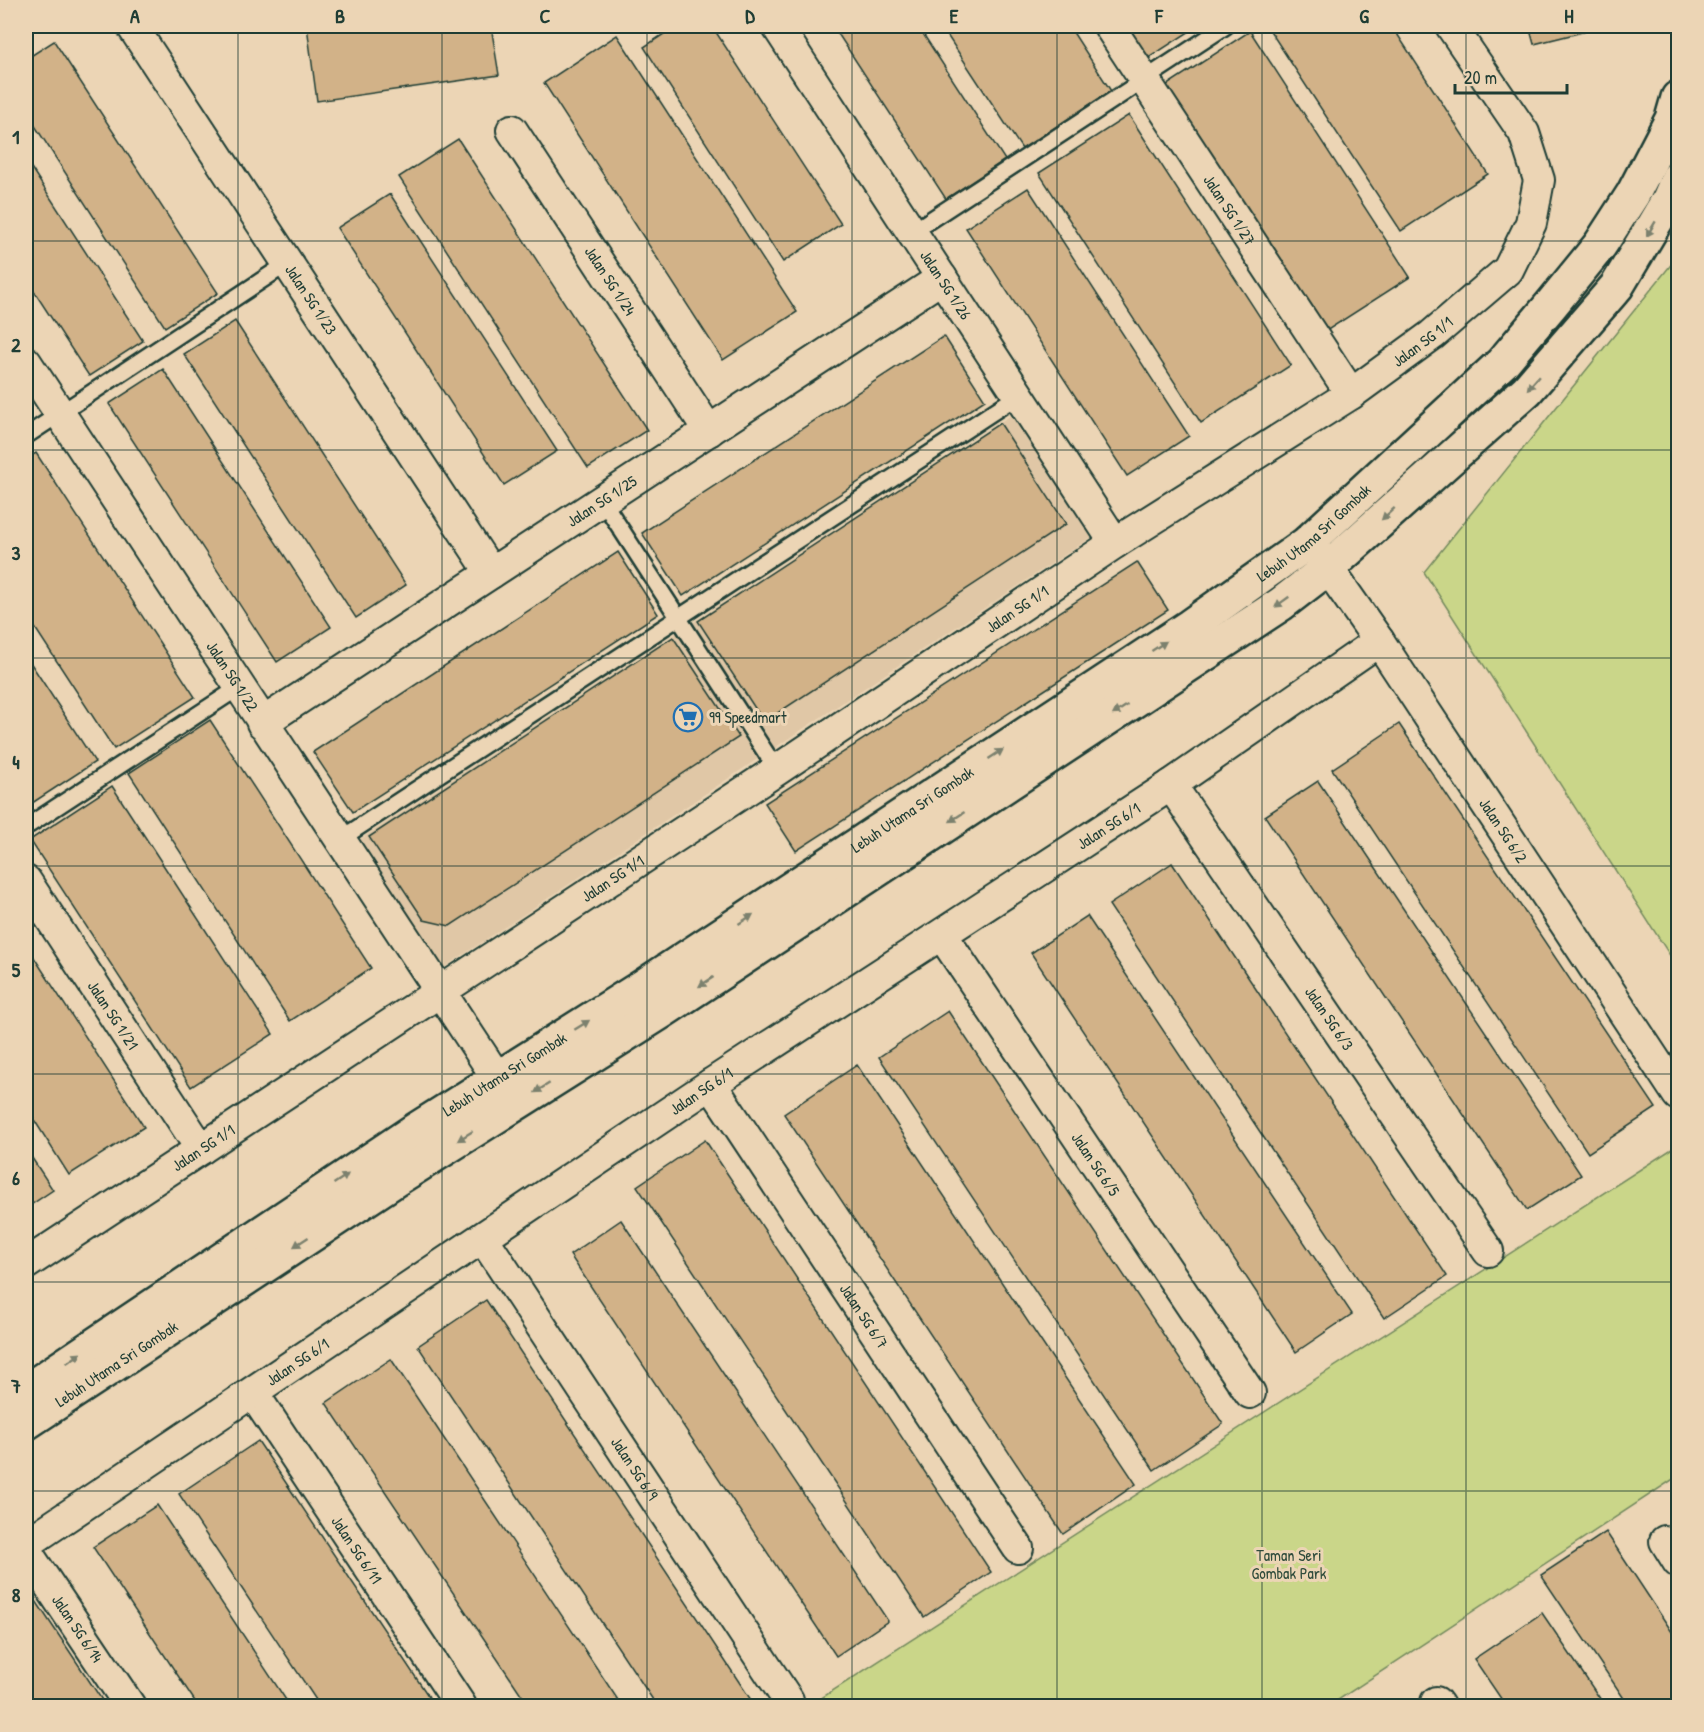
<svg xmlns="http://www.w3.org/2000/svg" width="1704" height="1732" viewBox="0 0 1704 1732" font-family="'Patrick Hand',sans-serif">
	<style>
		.built { fill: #e0c7a6 }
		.green { fill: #cad689; stroke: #748a5e; stroke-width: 1.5 }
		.building { fill: #d2b288; stroke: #1f3d34; stroke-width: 1.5 }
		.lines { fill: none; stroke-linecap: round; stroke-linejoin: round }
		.lane-casing { stroke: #1f3d34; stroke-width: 20 }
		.street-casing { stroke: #1f3d34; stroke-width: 34 }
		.secondary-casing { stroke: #1f3d34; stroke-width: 38 }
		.lane { stroke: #ecd5b5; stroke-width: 15 }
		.street { stroke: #ecd5b5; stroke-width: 30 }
		.secondary { stroke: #ecd5b5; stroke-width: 33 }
		.oneway { fill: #7b816e }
		.grid { fill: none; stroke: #1f3d34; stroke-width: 1.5; stroke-opacity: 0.55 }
		.labels { text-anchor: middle; stroke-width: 6; stroke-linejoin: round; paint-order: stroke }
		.street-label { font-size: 16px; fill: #1f3d34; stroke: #ecd5b5 }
		.poi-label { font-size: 16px; fill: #1f3d34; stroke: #ecd5b5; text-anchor: start }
		.park-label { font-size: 16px; fill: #304c3c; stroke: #ecd5b5 }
		.neatline { fill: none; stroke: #1f3d34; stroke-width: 2 }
		.grid-label { font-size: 20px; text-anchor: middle; font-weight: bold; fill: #1f3d34 }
	</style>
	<rect width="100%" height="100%" fill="#ecd5b5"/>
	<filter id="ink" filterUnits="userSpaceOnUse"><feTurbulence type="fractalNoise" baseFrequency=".0167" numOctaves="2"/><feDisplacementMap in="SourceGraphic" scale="12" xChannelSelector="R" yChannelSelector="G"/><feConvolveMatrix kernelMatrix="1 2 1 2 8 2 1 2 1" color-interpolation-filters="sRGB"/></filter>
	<g filter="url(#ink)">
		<path class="built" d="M1016 412 1096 534 440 970 358 841Z"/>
		<g class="green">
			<path d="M1678 256V255V968L1424 572Z"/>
			<path d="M1678 1145V1476L1329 1706H809Z"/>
		</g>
		<g class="building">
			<path d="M307 26H491L499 75 317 101Z"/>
			<path d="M676 26H712L841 224 783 262 644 47Z"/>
			<path d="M833 26H918L1005 160 946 199Z"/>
			<path d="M941 26H1069L1111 91 1022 149Z"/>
			<path d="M1126 26H1198L1147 59Z"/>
			<path d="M1267 26H1392L1488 174 1401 231Z"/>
			<path d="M1529 26H1607L1534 44Z"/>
			<path d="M1250 31 1410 277 1323 333 1164 87Z"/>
			<path d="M617 35 797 312 723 360 544 83Z"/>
			<path d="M54 41 218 293 165 327 26 112V59Z"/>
			<path d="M1129 115 1291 365 1201 423 1039 173Z"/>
			<path d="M458 139 647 430 588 468 399 177Z"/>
			<path d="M26 160 143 341 89 376 26 279Z"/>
			<path d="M1028 188 1189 436 1127 476 966 228Z"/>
			<path d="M390 194 557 451 504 485 337 228Z"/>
			<path d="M235 321 406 585 356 618 184 354Z"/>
			<path d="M944 336 985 400 683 596 642 533Z"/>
			<path d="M163 369 331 627 277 662 109 404Z"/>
			<path d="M1000 423 1066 524 764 722 698 621Z"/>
			<path d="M36 453 195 697 114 749 26 614V459Z"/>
			<path d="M618 552 658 614 353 812 313 752Z"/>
			<path d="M1137 562 1168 610 796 851 765 803Z"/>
			<path d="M673 637 739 737 450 926 424 920 369 837Z"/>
			<path d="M26 656 95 762 26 807Z"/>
			<path d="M210 720 371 968 290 1021 129 773Z"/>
			<path d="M1399 724 1656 1108 1588 1153 1332 769Z"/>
			<path d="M1318 781 1581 1175 1527 1210 1265 816Z"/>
			<path d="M112 786 273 1034 191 1087 30 840Z"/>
			<path d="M1172 863 1447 1276 1384 1318 1109 905Z"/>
			<path d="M1087 916 1352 1314 1296 1352 1031 953Z"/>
			<path d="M26 945 144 1127 69 1175 26 1107Z"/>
			<path d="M948 1011 1223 1424 1154 1470 879 1057Z"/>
			<path d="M857 1065 1136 1484 1063 1534 784 1114Z"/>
			<path d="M705 1140 991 1572 924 1617 637 1186Z"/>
			<path d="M26 1149 53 1190 26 1208Z"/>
			<path d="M621 1220 888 1621 836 1656 570 1255Z"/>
			<path d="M486 1300 755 1706H657L418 1346Z"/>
			<path d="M391 1359 622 1706H529L326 1403Z"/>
			<path d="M258 1441 435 1706H320L179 1494Z"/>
			<path d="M157 1505 290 1706H198L93 1547Z"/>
			<path d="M1606 1532 1678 1641V1706H1629L1541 1575Z"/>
			<path d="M26 1586 106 1706H26Z"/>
			<path d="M1542 1613 1605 1706H1506L1474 1659Z"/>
		</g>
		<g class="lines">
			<g class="lane-casing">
				<g id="lane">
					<path d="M912 232 1226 26"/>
					<path d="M26 436 288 263"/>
					<path d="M602 500 777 770"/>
					<path d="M26 827 238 688"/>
					<path d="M339 840 1019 395"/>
				</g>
			</g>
			<g class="street-casing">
				<g id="street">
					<path id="s1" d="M132 26 491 573"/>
					<path id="s2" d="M777 26 1115 543"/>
					<path id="s3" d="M1109 26 1351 394"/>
					<path id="s4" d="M512 130 709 431"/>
					<path id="s5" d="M26 362 511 1099"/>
					<path id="s6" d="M1314 548 1379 641 1678 1095"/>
					<path id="s7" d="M262 723 942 278"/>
					<path id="s8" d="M1171 785 1488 1251"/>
					<path id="s9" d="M26 881 201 1149"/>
					<path id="s10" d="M942 935 1250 1393"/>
					<path id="s11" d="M711 1084 1018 1548"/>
					<path id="s12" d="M483 1238 788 1700"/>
					<path id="s13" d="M26 1264 777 770 1115 543 1351 394 1432 335 1508 270 1531 223 1539 180 1524 133 1451 26"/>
					<path id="s14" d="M253 1393 461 1706"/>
					<path d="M1665 1541 1678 1562"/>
					<path id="s15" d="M26 1544 711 1084 1171 785 1379 641"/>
					<path id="s16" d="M26 1551 130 1706"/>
					<path d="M1436 1702 1439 1706"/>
				</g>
			</g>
			<g class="secondary-casing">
				<g id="secondary">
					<path id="s17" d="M26 1391 414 1131 642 987 1190 626 1306 544 1502 363 1551 305 1600 245 1633 194 1672 119 1678 98"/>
					<path id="s18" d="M26 1423 398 1178 661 1012 1281 604 1329 567 1527 390 1617 286 1669 199 1678 178"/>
				</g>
			</g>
			<use href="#lane" class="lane"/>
			<use href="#street" class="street"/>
			<use href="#secondary" class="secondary"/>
		</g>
		<defs><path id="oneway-solid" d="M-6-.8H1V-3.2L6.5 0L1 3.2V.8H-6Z" transform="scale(1.5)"/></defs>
		<g class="oneway">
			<use href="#oneway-solid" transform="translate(1651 229) rotate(121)"/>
			<use href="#oneway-solid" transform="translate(1533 383) rotate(131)"/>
			<use href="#oneway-solid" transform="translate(1388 514) rotate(138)"/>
			<use href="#oneway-solid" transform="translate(1282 602) rotate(144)"/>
			<use href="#oneway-solid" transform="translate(1159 646) rotate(-33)"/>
			<use href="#oneway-solid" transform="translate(1120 710) rotate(147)"/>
			<use href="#oneway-solid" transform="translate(996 754) rotate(-33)"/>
			<use href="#oneway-solid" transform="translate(957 817) rotate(147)"/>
			<use href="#oneway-solid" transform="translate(746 919) rotate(-33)"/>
			<use href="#oneway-solid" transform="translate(706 982) rotate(147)"/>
			<use href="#oneway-solid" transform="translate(582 1025) rotate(-32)"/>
			<use href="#oneway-solid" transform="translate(542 1088) rotate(148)"/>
			<use href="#oneway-solid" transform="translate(465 1136) rotate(148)"/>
			<use href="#oneway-solid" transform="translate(341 1179) rotate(-34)"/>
			<use href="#oneway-solid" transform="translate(301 1242) rotate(147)"/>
			<use href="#oneway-solid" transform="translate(74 1358) rotate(-34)"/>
		</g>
	</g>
	<path class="grid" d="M238 26V1706M442 26V1706M647 26V1706M852 26V1706M1057 26V1706M1262 26V1706M1466 26V1706M26 241H1678M26 450H1678M26 658H1678M26 866H1678M26 1074H1678M26 1282H1678M26 1491H1678"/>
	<defs>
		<g id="supermarket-ring" transform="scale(1.5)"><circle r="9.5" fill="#ecd5b5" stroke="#1f6fb2" stroke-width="1.5"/><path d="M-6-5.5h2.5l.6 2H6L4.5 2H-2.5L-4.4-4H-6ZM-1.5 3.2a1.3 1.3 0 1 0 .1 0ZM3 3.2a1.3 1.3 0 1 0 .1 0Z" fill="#1f6fb2"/></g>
	</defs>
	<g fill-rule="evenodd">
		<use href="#supermarket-ring" x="688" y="717"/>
	</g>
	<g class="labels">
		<g class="street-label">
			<text dy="6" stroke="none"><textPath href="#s3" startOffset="220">Jalan SG 1/27</textPath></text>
			<text dy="6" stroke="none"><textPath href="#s4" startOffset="180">Jalan SG 1/24</textPath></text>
			<text dy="6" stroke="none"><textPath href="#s2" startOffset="309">Jalan SG 1/26</textPath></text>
			<text dy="6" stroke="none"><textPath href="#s1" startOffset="327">Jalan SG 1/23</textPath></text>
			<text dy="6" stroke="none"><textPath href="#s13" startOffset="1674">Jalan SG 1/1</textPath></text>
			<text dy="6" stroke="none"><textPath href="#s7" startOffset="406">Jalan SG 1/25</textPath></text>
			<text dy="6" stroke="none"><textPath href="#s17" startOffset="1548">Lebuh Utama Sri Gombak</textPath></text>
			<text dy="6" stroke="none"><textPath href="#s13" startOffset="1188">Jalan SG 1/1</textPath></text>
			<text dy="6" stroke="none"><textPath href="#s5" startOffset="376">Jalan SG 1/22</textPath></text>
			<text dy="6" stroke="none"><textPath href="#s17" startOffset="1060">Lebuh Utama Sri Gombak</textPath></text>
			<text dy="6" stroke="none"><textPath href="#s15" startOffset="1299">Jalan SG 6/1</textPath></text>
			<text dy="6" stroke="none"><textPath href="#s6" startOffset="340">Jalan SG 6/2</textPath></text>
			<text dy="6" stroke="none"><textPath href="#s13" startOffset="702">Jalan SG 1/1</textPath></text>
			<text dy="6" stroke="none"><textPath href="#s9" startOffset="160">Jalan SG 1/21</textPath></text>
			<text dy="6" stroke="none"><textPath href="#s8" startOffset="282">Jalan SG 6/3</textPath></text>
			<text dy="6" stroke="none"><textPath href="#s17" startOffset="574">Lebuh Utama Sri Gombak</textPath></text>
			<text dy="6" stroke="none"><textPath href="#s15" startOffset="813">Jalan SG 6/1</textPath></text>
			<text dy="6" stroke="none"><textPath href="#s13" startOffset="212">Jalan SG 1/1</textPath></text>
			<text dy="6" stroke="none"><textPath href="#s10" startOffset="276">Jalan SG 6/5</textPath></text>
			<text dy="6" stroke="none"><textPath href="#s11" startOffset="278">Jalan SG 6/7</textPath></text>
			<text dy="6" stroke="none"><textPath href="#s15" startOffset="327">Jalan SG 6/1</textPath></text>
			<text dy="6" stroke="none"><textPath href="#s18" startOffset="108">Lebuh Utama Sri Gombak</textPath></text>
			<text dy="6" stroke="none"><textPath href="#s12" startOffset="276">Jalan SG 6/9</textPath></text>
			<text dy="6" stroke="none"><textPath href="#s14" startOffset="188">Jalan SG 6/11</textPath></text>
			<text dy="6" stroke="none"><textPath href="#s16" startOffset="93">Jalan SG 6/14</textPath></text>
		</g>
		<g class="poi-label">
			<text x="709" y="723">99 Speedmart</text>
		</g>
		<g class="park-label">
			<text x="1289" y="1561">Taman Seri<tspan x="1289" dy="18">Gombak Park</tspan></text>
		</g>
	</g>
	<rect width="1704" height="1732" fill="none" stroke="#ecd5b5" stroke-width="66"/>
	<path d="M1455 84v9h112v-9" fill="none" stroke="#1f3d34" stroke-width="3"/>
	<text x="1464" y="84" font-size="18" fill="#1f3d34" stroke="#ecd5b5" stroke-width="4.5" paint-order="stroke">20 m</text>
	<rect x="33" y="33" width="1638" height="1666" class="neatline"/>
	<g class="grid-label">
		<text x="135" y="23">A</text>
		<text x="340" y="23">B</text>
		<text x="545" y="23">C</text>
		<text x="750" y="23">D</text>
		<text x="954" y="23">E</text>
		<text x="1159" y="23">F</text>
		<text x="1364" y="23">G</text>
		<text x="1569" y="23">H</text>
		<text x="16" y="144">1</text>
		<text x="16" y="352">2</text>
		<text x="16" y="560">3</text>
		<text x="16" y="769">4</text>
		<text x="16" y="977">5</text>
		<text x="16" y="1185">6</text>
		<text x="16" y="1393">7</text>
		<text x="16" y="1602">8</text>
	</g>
</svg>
